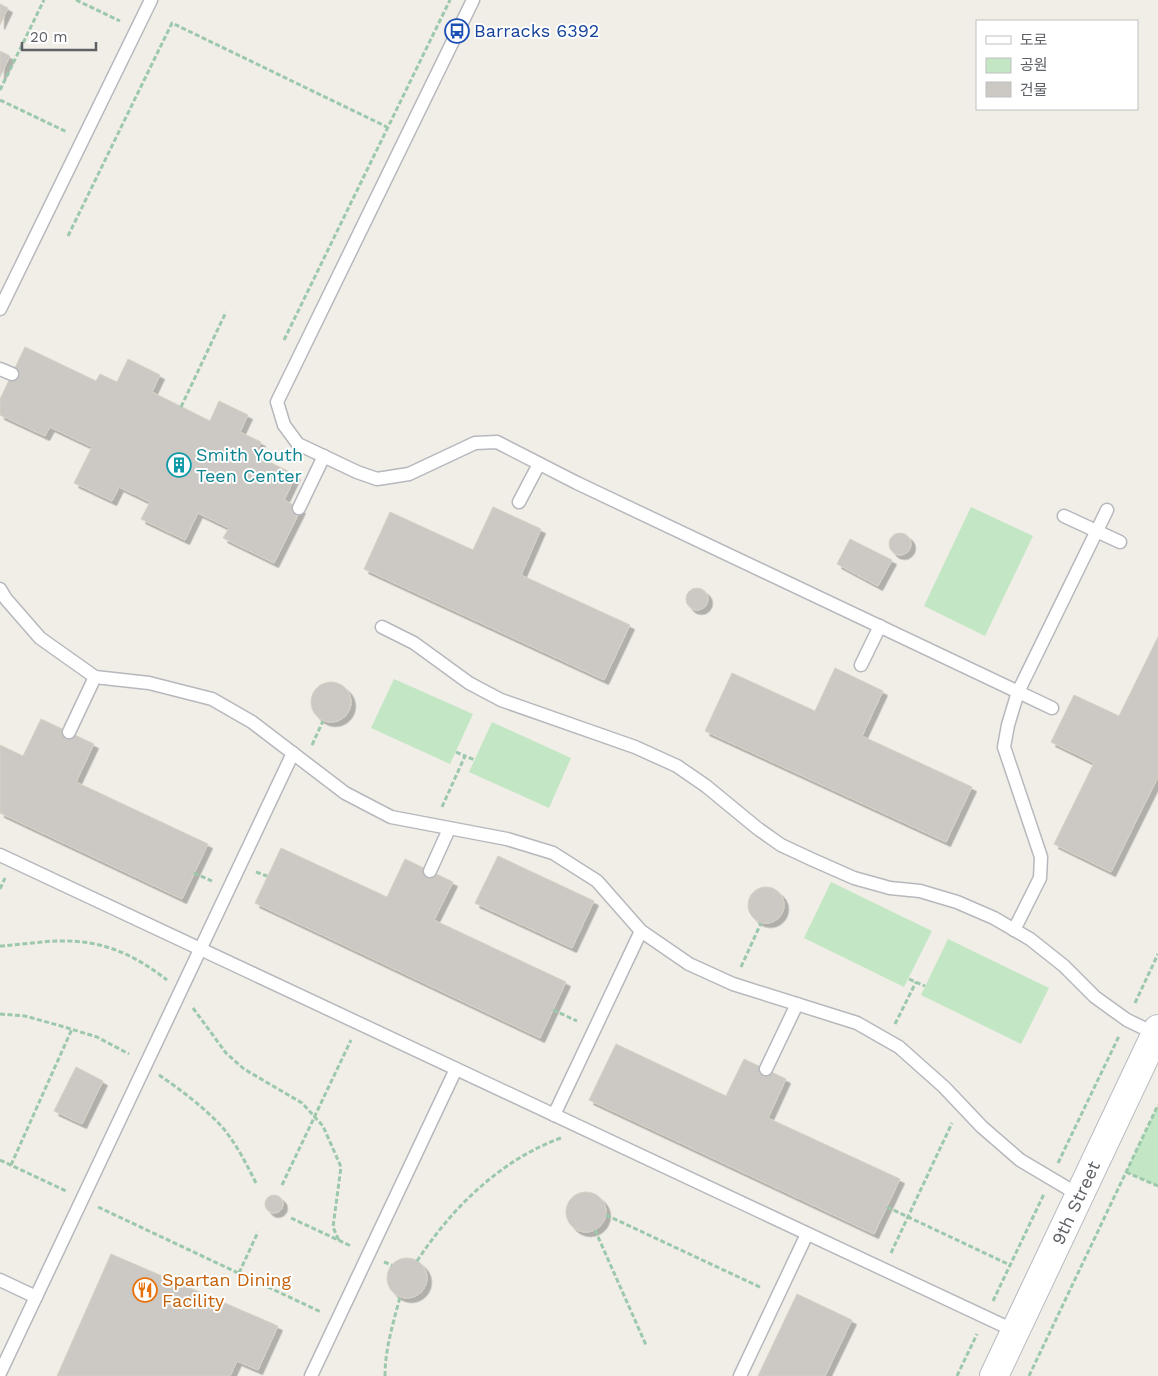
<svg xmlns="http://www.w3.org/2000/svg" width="1158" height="1376" viewBox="0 0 1158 1376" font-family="'Work Sans','Noto Sans KR',sans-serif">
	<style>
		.green { fill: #c3e7c5 }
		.building { fill: #ccc8c3; stroke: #d5d1c4; filter: url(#shadow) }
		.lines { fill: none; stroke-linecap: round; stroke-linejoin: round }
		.lane-casing { stroke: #b6b8bd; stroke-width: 15 }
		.secondary-casing { stroke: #b7bac0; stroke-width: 30 }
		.path { stroke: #9cc8ac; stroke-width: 3; stroke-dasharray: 5 2.5; stroke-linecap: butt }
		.lane { stroke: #fff; stroke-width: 12 }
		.secondary { stroke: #fff; stroke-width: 28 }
		.labels { text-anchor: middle; stroke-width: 4; stroke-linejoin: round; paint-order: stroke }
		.transit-label { font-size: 18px; fill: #164399; stroke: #fff; text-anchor: start }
		.culture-label { font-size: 18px; fill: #0d838f; stroke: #fff; text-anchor: start }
		.street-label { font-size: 18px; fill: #5e6166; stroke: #fff }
		.food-label { font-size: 18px; fill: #c56008; stroke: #fff; text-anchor: start }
	</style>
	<defs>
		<filter id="shadow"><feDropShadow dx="4.5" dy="4.5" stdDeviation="0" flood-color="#0004"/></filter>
	</defs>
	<rect width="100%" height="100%" fill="#f0eee6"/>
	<g class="green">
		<path d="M971 507 1033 536 985 636 924 606Z"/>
		<path d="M394 679 473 714 450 764 371 728Z"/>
		<path d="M492 722 571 758 549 808 469 772Z"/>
		<path d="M831 882 932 931 904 987 804 938Z"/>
		<path d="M948 939 1049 988 1021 1044 921 995Z"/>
		<path d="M1158 1105V1186L1126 1172Z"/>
	</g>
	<g class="building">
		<path d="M0 4 8 8 0 25Z"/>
		<path d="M0 51 10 56 0 77Z"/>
		<path d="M25 347 96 381 100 374 117 382 128 359 160 375 152 392 210 421 219 401 248 415 240 432 261 442 255 455 296 475 284 500 301 509 274 563 223 538 229 528 198 513 185 540 141 519 150 502 119 487 112 501 74 483 92 447 50 427 45 436 0 415V399Z"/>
		<path d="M493 507 541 529 521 575 630 625 604 680 364 569 390 512 473 550Z"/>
		<circle cx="900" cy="544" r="11"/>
		<path d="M850 539 892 560 878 586 837 564Z"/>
		<circle cx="697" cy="599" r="11"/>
		<path d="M1158 637V777L1111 872 1054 844 1094 763 1051 742 1074 695 1119 716Z"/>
		<path d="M835 668 883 691 862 736 972 787 946 842 705 731 732 673 815 711Z"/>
		<circle cx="331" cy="702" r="20"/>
		<path d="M41 719 94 744 76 782 208 844 182 899 0 813V745L23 756Z"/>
		<path d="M281 848 387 897 405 859 453 882 434 920 566 982 540 1038 255 903Z"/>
		<path d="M498 856 594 901 572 948 475 903Z"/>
		<circle cx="766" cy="905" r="18"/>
		<path d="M616 1044 726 1096 744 1059 786 1079 768 1118 900 1179 874 1234 589 1100Z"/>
		<path d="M76 1067 103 1081 82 1124 54 1111Z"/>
		<circle cx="586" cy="1212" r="20"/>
		<circle cx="274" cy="1204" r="9"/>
		<path d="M111 1254 278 1326 258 1370 237 1361 230 1376H57Z"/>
		<circle cx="407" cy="1278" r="20"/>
		<path d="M797 1294 852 1320 825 1376H758Z"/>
	</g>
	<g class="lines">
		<g class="lane-casing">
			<g id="lane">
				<path d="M473 0 277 402 284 425 298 444 357 472 377 479 409 474 475 443 497 442 577 483 1052 708"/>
				<path d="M0 309 151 0"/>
				<path d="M0 369 12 374"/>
				<path d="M519 502 539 464"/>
				<path d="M299 508 324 456"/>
				<path d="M1064 516 1120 542"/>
				<path d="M0 589 6 599 40 638 95 677 149 683 212 699 252 722 345 793 391 817 507 839 553 853 597 881 641 931 689 964 733 984 857 1023 899 1047 944 1087 982 1127 1020 1160 1079 1195"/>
				<path d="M382 627 414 643 469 683 501 700 635 747 677 766 706 786 757 828 781 845 811 859 854 878 890 888 920 891 957 902 994 918 1030 939 1064 966 1095 997 1127 1020 1156 1034"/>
				<path d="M861 665 880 626"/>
				<path d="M69 732 95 677"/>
				<path d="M0 855 1015 1331"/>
				<path d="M430 871 449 829"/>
				<path d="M1014 930 1040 878 1041 857 1004 747 1008 725 1018 692 1107 510"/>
				<path d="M766 1069 797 1004"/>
				<path d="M554 1115 641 931"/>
				<path d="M0 1280 36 1297"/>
				<path d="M0 1373 293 753"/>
				<path d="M311 1376 456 1069"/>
				<path d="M740 1376 807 1234"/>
			</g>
		</g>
		<g class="secondary-casing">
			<path id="secondary" d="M994 1376 1158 1029"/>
		</g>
		<g class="path">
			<path d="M76 0 120 21"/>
			<path d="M0 90 44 0"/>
			<path d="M0 100 67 132"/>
			<path d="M68 236 172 23 387 127"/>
			<path d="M284 340 450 0"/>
			<path d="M181 407 226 312"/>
			<path d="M312 745 323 721"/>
			<path d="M456 752 465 756"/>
			<path d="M442 807 465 756 475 760"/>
			<path d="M256 872 267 876"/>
			<path d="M194 873 212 881"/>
			<path d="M0 889 5 878"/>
			<path d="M0 946C20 945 41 941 61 941 103 940 135 955 167 980"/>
			<path d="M741 967 761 923"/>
			<path d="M909 979 925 986"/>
			<path d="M1135 1003 1158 954"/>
			<path d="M193 1008 226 1053 244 1069 302 1103 323 1126 341 1167 333 1227 339 1241"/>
			<path d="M553 1010 577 1021"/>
			<path d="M0 1014 25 1016 61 1026 97 1037 129 1054"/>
			<path d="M895 1024 916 982"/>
			<path d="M159 1075C181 1090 205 1108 223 1128 237 1145 247 1165 257 1185"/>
			<path d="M0 1160 66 1191"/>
			<path d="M1058 1163 1119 1036"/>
			<path d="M11 1165 72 1029"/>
			<path d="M1126 1172 1158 1186"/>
			<path d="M282 1185 351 1040"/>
			<path d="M98 1207 321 1312"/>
			<path d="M887 1207 1010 1265"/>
			<path d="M606 1215 762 1288"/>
			<path d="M291 1218 351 1246"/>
			<path d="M595 1230 646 1345"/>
			<path d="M891 1253 952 1123"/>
			<path d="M417 1261C452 1208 500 1160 561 1138"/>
			<path d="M384 1262 392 1265"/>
			<path d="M239 1273 258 1232"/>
			<path d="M993 1301 1044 1194"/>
			<path d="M385 1376C385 1349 393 1324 400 1297"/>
			<path d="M957 1376 977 1334"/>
			<path d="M1029 1376 1158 1105"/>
		</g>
		<use href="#lane" class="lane"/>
		<use href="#secondary" class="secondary"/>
	</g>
	<defs>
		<g id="bus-ring" transform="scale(1.25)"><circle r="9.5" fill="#fff" stroke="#1a4fb4" stroke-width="1.5"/><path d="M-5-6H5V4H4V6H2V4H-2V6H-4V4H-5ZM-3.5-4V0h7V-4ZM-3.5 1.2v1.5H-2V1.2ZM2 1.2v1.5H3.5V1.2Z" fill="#1a4fb4"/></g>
		<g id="building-ring" transform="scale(1.25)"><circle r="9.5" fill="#fff" stroke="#0f9aa8" stroke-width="1.5"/><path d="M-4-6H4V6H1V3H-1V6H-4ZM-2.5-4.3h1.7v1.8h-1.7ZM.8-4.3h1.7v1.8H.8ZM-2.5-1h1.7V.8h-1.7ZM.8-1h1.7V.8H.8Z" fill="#0f9aa8"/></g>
		<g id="restaurant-ring" transform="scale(1.25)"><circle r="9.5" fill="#fff" stroke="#e8710a" stroke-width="1.5"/><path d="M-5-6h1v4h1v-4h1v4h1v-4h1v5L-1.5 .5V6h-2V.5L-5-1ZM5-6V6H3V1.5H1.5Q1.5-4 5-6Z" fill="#e8710a"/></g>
	</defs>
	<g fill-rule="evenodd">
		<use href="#bus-ring" x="457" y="31"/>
		<use href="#building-ring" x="179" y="465"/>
		<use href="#restaurant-ring" x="145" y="1290"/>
	</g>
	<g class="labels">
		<g class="transit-label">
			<text x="474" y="37">Barracks 6392</text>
		</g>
		<g class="culture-label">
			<text x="196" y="461">Smith Youth<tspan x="196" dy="21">Teen Center</tspan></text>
		</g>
		<g class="street-label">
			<text transform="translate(1076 1203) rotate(-65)" y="6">9th Street</text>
		</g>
		<g class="food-label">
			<text x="162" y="1286">Spartan Dining<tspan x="162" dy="21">Facility</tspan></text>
		</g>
	</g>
	<rect x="976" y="20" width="162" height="90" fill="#ffffff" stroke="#bfc0c2"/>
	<rect x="986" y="36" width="25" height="8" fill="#ffffff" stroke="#bfc0c2"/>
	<text x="1020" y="45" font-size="15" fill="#5e6166">도로</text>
	<rect x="986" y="58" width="25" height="15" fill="#c3e7c5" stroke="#bfc0c2"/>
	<text x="1020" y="70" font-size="15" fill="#5e6166">공원</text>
	<rect x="986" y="82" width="25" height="15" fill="#ccc8c3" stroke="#bfc0c2"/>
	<text x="1020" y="95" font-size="15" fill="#5e6166">건물</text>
	<path d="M22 42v8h74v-8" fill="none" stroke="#5e6166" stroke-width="2.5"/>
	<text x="30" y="42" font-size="15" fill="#5e6166" stroke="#ffffff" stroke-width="4" paint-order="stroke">20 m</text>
</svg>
